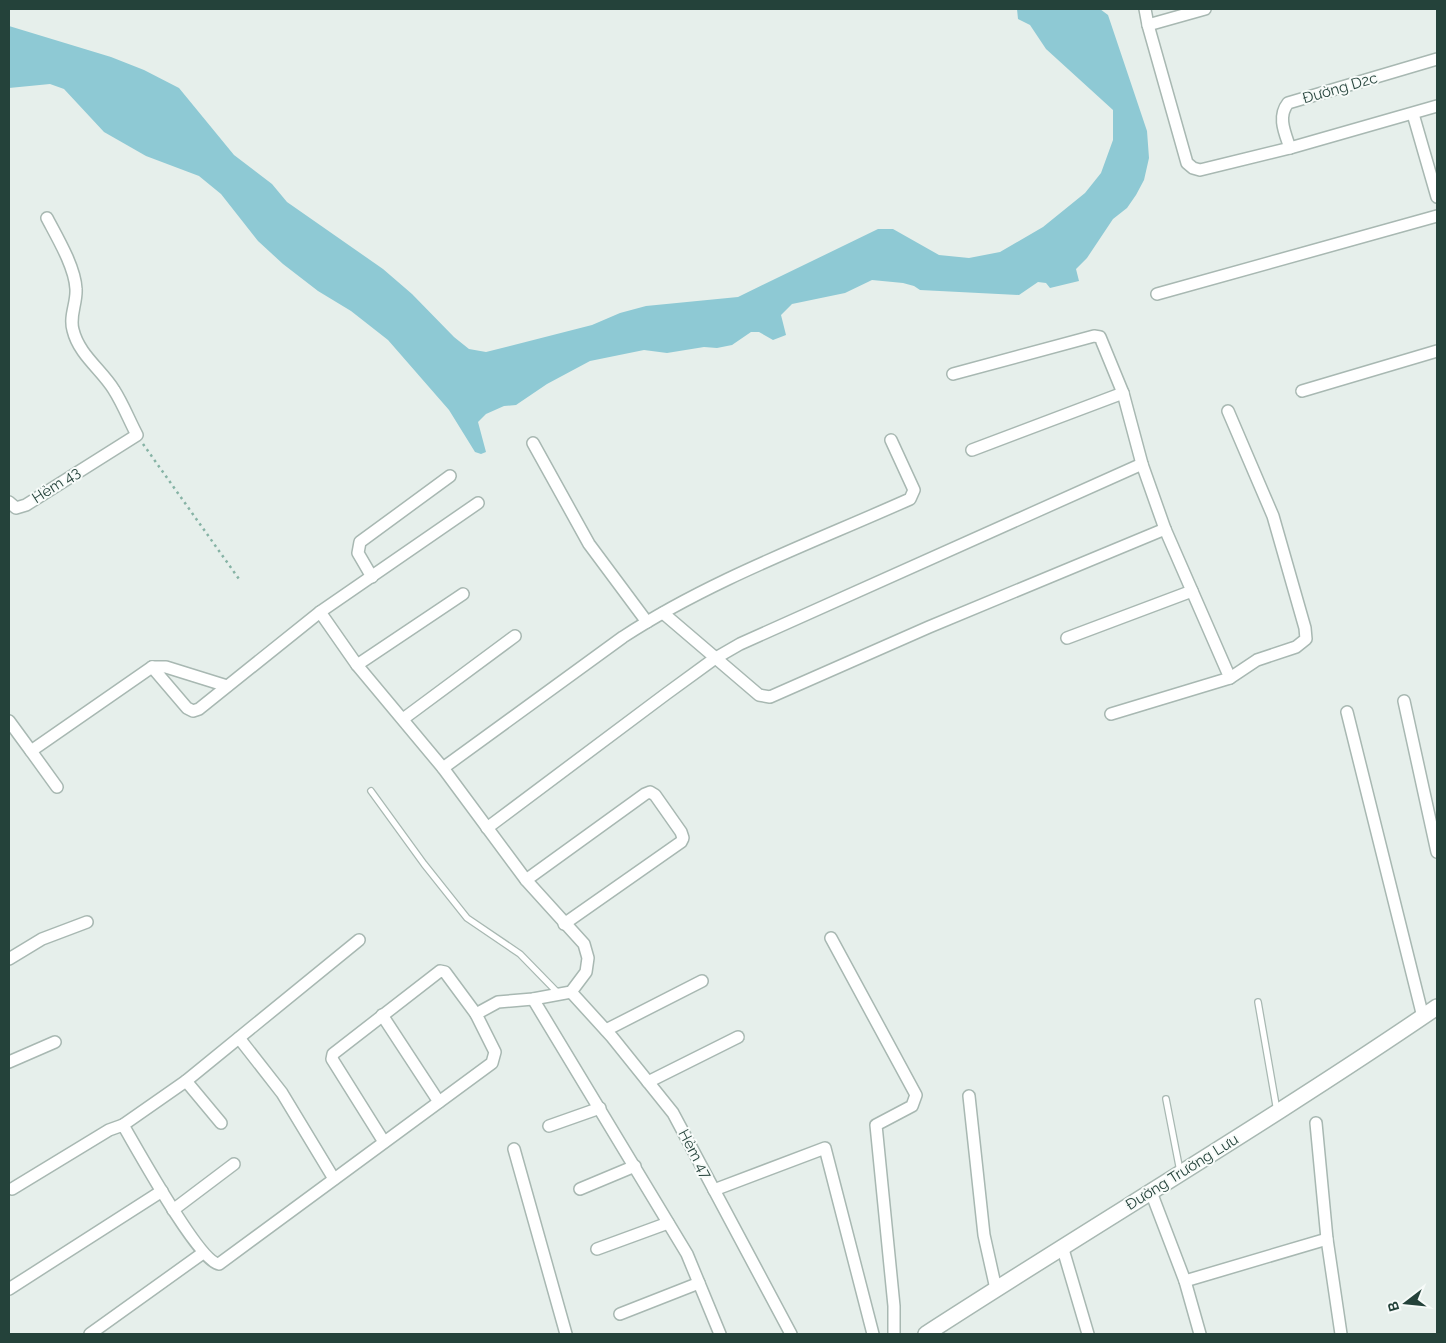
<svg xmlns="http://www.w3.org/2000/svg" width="1446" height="1343" viewBox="0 0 1446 1343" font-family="Raleway,sans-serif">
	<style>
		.water { fill: #8ec9d4 }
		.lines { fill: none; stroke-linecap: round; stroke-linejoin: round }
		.service-casing { stroke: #a8b8b2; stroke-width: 8 }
		.minor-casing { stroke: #a8b8b2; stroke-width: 14 }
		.tertiary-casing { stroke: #a8b8b2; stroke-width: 18 }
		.path { stroke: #86b3a5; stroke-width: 2.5; stroke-dasharray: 2.5 4; stroke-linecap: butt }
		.service { stroke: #fff; stroke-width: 5.5 }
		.minor { stroke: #fff; stroke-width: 11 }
		.tertiary { stroke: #fff; stroke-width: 15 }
		.labels { text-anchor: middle; stroke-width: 4; stroke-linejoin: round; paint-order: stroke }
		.street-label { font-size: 15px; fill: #24423a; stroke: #f7fbf9 }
	</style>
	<rect width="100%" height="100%" fill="#e6efeb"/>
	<path class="water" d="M1017 9H1100L1108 15 1147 131 1149 158 1144 180 1136 195 1127 208 1113 219 1087 258 1076 269 1079 281 1050 288 1046 283 1038 282 1019 295 920 290 914 286 903 283 872 280 845 293 792 304 781 315 786 335 773 340 759 332H751L732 345 717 348 704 347 667 353 644 350 590 361 547 384 516 405 504 406 486 414 478 422 486 452 481 454 475 452 449 410 388 340 351 311 318 291 283 264 258 241 221 194 199 176 146 156 104 132 64 89 50 84 9 88V26L111 57 144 70 179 88 234 155 272 184 287 202 383 269 412 294 454 337 469 349 486 352 592 325 620 313 646 306 738 297 878 229H893L939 255 969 258 1000 252 1043 227 1085 193 1101 173 1113 140V110L1046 49 1030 25 1018 19Z"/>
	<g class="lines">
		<g class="service-casing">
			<g id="service">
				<path d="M371 791 424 864 467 918 520 954 559 994"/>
				<path d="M1258 1002 1277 1111"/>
				<path d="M1166 1099 1180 1171"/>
			</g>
		</g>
		<g class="minor-casing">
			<g id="minor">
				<path d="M1145 9 1148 25 1187 163 1193 168 1200 170 1290 148 1437 106"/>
				<path d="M1148 25 1205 9"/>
				<path d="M1413 114 1437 197"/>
				<path d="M1290 148C1285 133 1277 117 1288 103L1437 59"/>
				<path d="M1157 294 1437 216"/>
				<path d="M953 374 1094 336 1100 337 1123 393 1142 464"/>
				<path d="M1302 391 1437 351"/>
				<path d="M1228 411 1273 516 1305 628 1306 639 1296 647 1257 660 1230 678"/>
				<path d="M533 443 589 544 647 622"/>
				<path d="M972 450 1123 393"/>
				<path d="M9 502 16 508 26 505 137 435C129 420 123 404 114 390 102 370 79 355 73 330 69 316 77 303 76 289 75 267 57 237 47 218"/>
				<path d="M372 577 358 553 360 542 450 476"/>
				<path d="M663 613 759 695 770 697 929 627 1165 529"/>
				<path d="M1067 638 1192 591"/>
				<path d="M357 665 463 594"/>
				<path d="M152 667H166L227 686"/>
				<path d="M1404 701 1437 852"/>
				<path d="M1347 712 1423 1017"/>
				<path d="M403 719 515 636"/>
				<path d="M9 721 31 751 152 667 187 708 193 711 199 709 320 612 478 503"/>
				<path d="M31 751 57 787"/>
				<path d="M443 768 623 637C710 580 814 542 910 499L914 490 891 440"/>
				<path d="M487 828 666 694 714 659 740 644 1142 464 1165 529 1230 678 1111 714"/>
				<path d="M526 880 645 794 650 792 655 795 681 832 683 838 681 842 564 924"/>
				<path d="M831 938 916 1095 912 1106 876 1125 894 1306V1334"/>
				<path d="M9 959 42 939 87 922"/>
				<path d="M571 992 612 1037 673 1113 791 1334"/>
				<path d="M533 999 687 1254 720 1334"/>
				<path d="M382 1015 439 1102"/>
				<path d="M606 1030 702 981"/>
				<path d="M239 1038 282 1093 334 1179"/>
				<path d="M9 1062 55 1042"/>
				<path d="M186 1081 221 1123"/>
				<path d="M648 1082 738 1037"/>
				<path d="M969 1096 984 1235 996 1289"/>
				<path d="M1316 1123 1327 1239 1341 1334"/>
				<path d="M123 1125 186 1081 359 940"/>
				<path d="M549 1126 600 1108"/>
				<path d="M384 1142 332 1059 333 1054 440 971 445 972 476 1014"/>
				<path d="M514 1149 566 1334"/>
				<path d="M12 1189 109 1130 123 1125C136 1147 199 1262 219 1264L492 1063 495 1052 476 1014 498 1002 533 999 571 992 586 972 588 958 584 944 526 880 443 768 357 665 320 612"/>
				<path d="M580 1189 635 1166"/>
				<path d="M714 1190 825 1148 873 1334"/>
				<path d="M1151 1192 1185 1281 1200 1334"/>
				<path d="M173 1210 234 1164"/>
				<path d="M1062 1246 1088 1334"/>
				<path d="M597 1249 668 1223"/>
				<path d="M1185 1281 1327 1239"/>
				<path d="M9 1289 162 1191"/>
				<path d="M620 1314 699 1283"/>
				<path d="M90 1334 203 1253"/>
			</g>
		</g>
		<g class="tertiary-casing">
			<path id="tertiary" d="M926 1334C1096 1224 1270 1121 1437 1007"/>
		</g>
		<path class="path" d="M143 444 239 579"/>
		<use href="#service" class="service"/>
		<use href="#minor" class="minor"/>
		<use href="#tertiary" class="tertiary"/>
	</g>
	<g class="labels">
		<g class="street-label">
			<text transform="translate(1340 88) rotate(-16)" y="5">Đường D2c</text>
			<text transform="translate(56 485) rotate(-33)" y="5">Hẻm 43</text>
			<text transform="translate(695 1154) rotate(62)" y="5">Hẻm 47</text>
			<text transform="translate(1182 1172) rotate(-32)" y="5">Đường Trường Lưu</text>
		</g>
	</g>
	<rect width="1446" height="1343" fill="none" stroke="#24423a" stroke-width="20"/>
	<g transform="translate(1406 1303) rotate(254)" stroke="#f7fbf9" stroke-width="4" paint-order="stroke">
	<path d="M0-4L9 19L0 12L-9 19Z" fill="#24423a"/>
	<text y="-8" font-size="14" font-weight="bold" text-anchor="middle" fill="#24423a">B</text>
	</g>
</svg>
